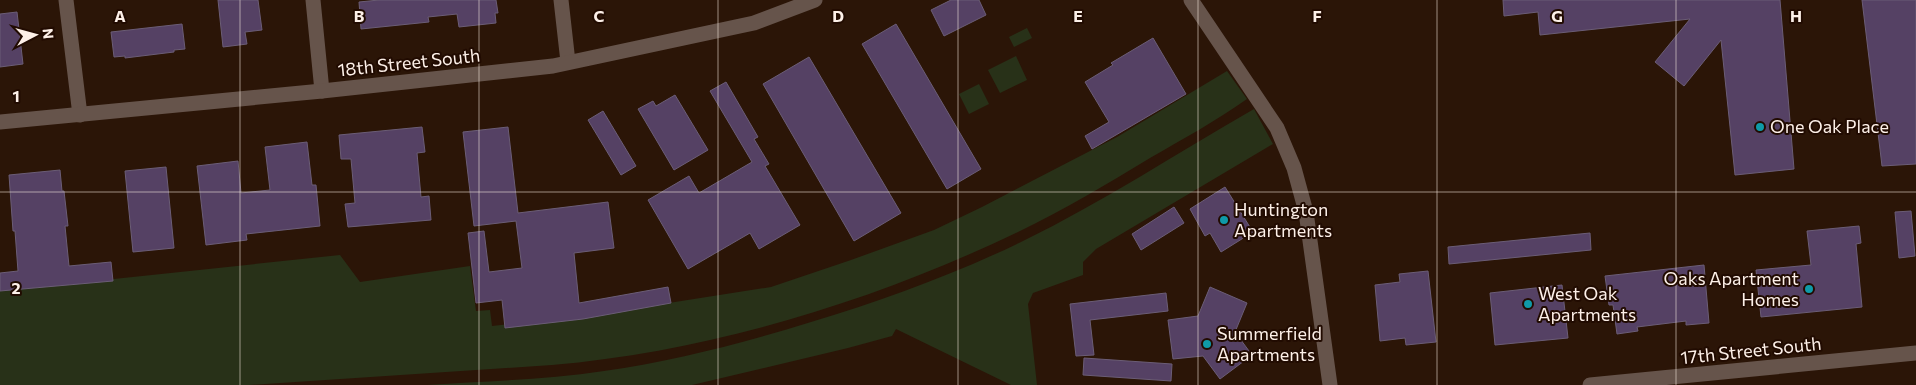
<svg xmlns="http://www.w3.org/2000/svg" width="1916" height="385" viewBox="0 0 1916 385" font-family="Commissioner,sans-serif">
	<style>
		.green { fill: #283118 }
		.building { fill: #554164; stroke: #6b5d76 }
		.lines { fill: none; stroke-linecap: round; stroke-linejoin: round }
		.minor { stroke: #66544b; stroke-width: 15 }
		.grid { fill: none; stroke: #fdf0e8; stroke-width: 1; stroke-opacity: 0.55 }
		.culture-dot { fill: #0f9aa8; stroke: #210b01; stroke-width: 2 }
		.labels { text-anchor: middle; stroke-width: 4; stroke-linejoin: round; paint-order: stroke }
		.street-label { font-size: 18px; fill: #fdf0e8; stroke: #210b01 }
		.poi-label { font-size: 18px; fill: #fdf0e8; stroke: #210b01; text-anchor: start }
		.grid-label { font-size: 16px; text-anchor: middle; font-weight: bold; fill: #fdf0e8; stroke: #210b01; stroke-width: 4; stroke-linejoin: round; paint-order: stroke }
	</style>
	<rect width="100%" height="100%" fill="#2b1507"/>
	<g class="green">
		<path d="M1027 28 1032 38 1014 47 1009 37Z"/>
		<path d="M1016 56 1027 80 1000 93 988 70Z"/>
		<path d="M1227 71 1247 99C1216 121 1183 139 1150 158 1107 184 1064 210 1018 232 874 301 712 351 552 365L249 385H0V291L340 255 360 282 470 266 476 311 490 310 492 326 586 316 771 287 851 260 934 230 982 207 1117 137Z"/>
		<path d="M979 84 989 104 969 114 959 94Z"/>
		<path d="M1254 109 1273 144 1096 249 1083 262V275L1033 293 1028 304 1037 385H1011L896 329 892 336 848 348 692 385H427C486 381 546 380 604 371 674 361 743 343 811 322 884 300 955 274 1023 241 1103 202 1177 153 1254 109Z"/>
	</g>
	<g class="building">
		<path d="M218 0H258L262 30 245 32 247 44 223 47Z"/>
		<path d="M379 0H496L498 13H495L496 23 459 27 457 14 428 17 429 22 361 29 359 2Z"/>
		<path d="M951 0H979L986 15 944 36 931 10Z"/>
		<path d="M1503 0H1780L1794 169 1735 175 1721 40 1684 86 1655 62 1690 19 1540 35 1538 12 1504 16Z"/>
		<path d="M1862 0H1916V164L1882 166Z"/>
		<path d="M17 12 23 64 0 67V14Z"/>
		<path d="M182 24 185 49 174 50V52L125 58V56L114 57 111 32Z"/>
		<path d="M896 24 981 169 947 189 862 44Z"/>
		<path d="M1153 38 1186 94 1092 149 1085 136 1109 122 1085 82 1113 65 1111 63Z"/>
		<path d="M809 57 901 213 854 241 763 84Z"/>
		<path d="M726 82 758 137 754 139 769 164 765 166 800 225 759 249 750 233 688 269 648 200 689 176 699 193 752 162 710 91Z"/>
		<path d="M675 95 708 150 674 170 638 109 653 101 656 106Z"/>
		<path d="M603 111 636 166 621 175 588 120Z"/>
		<path d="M422 127 425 152 417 153 421 197 429 196 431 220 348 227 345 204 355 203 351 159H341L339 135Z"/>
		<path d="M508 127 518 213 608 202 614 248 574 253 579 303 668 287 671 303 583 319 505 328 502 300 476 303 468 233 484 231 489 272 522 268 516 221 474 226 463 132Z"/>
		<path d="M307 142 312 185H316L320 226 246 234 247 240 206 245 197 166 238 161 241 193 270 190 265 147Z"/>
		<path d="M166 167 174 248 133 252 125 171Z"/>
		<path d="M60 170 62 191H64L68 226H65L69 266 111 262 113 281 0 291V273L18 271 15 231H13L9 175Z"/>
		<path d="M1225 187 1253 232 1221 252 1210 233 1205 236 1190 209Z"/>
		<path d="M1174 207 1184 223 1141 250 1132 234Z"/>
		<path d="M1911 211 1915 256 1899 258 1895 212Z"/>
		<path d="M1859 226 1861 243 1856 244 1862 307 1761 317 1756 270 1811 265 1807 231Z"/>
		<path d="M1590 233 1591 250 1449 264 1448 247Z"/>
		<path d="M1704 265 1709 323 1686 325V321L1637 327 1638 331 1617 334 1613 305H1609L1605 276Z"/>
		<path d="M1428 271 1436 342 1406 345 1405 338 1380 341 1375 285 1400 282 1399 274Z"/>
		<path d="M1562 285 1568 338 1495 345 1490 293Z"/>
		<path d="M1210 287 1247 303 1235 332 1252 355 1220 379 1203 356 1173 359 1168 320 1198 316Z"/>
		<path d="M1166 293 1168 311 1090 320 1094 355 1076 356 1070 304Z"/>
		<path d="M1084 358 1172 364 1171 381 1083 375Z"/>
	</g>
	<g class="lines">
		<g class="minor">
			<path d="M66 0 80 115"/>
			<path d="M313 0 322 91"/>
			<path d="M561 0 568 62"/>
			<path d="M1191 0 1277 128 1294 168 1306 212 1330 385"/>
			<path d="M0 122 322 91 553 66 754 23 815 0"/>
			<path d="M1590 385 1916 353"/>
		</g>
	</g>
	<path class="grid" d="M240 0V385M479 0V385M718 0V385M958 0V385M1198 0V385M1437 0V385M1676 0V385M0 192H1916"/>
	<g class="culture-dot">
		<circle cx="1760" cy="127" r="5"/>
		<circle cx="1224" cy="220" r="5"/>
		<circle cx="1809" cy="289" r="5"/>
		<circle cx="1528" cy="304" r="5"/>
		<circle cx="1207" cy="344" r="5"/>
	</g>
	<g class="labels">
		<g class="street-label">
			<text transform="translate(409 63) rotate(-6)" y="6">18th Street South</text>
			<text transform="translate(1751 351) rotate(-6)" y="6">17th Street South</text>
		</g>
		<g class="poi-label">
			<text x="1770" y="133">One Oak Place</text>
			<text x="1234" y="216">Huntington<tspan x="1234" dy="21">Apartments</tspan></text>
			<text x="1799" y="285" text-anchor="end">Oaks Apartment<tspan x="1799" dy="21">Homes</tspan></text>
			<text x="1538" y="300">West Oak<tspan x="1538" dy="21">Apartments</tspan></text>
			<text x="1217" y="340">Summerfield<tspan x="1217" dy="21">Apartments</tspan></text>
		</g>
	</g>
	<g class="grid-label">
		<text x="120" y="22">A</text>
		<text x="359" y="22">B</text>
		<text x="599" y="22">C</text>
		<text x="838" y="22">D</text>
		<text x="1078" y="22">E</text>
		<text x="1317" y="22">F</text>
		<text x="1557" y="22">G</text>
		<text x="1796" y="22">H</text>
		<text x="16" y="102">1</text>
		<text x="16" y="294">2</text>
	</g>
	<g transform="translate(35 35) rotate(84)" stroke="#210b01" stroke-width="4" paint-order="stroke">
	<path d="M0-4L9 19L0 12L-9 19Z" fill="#fdf0e8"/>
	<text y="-8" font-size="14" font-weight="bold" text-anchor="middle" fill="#fdf0e8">N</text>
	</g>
</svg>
